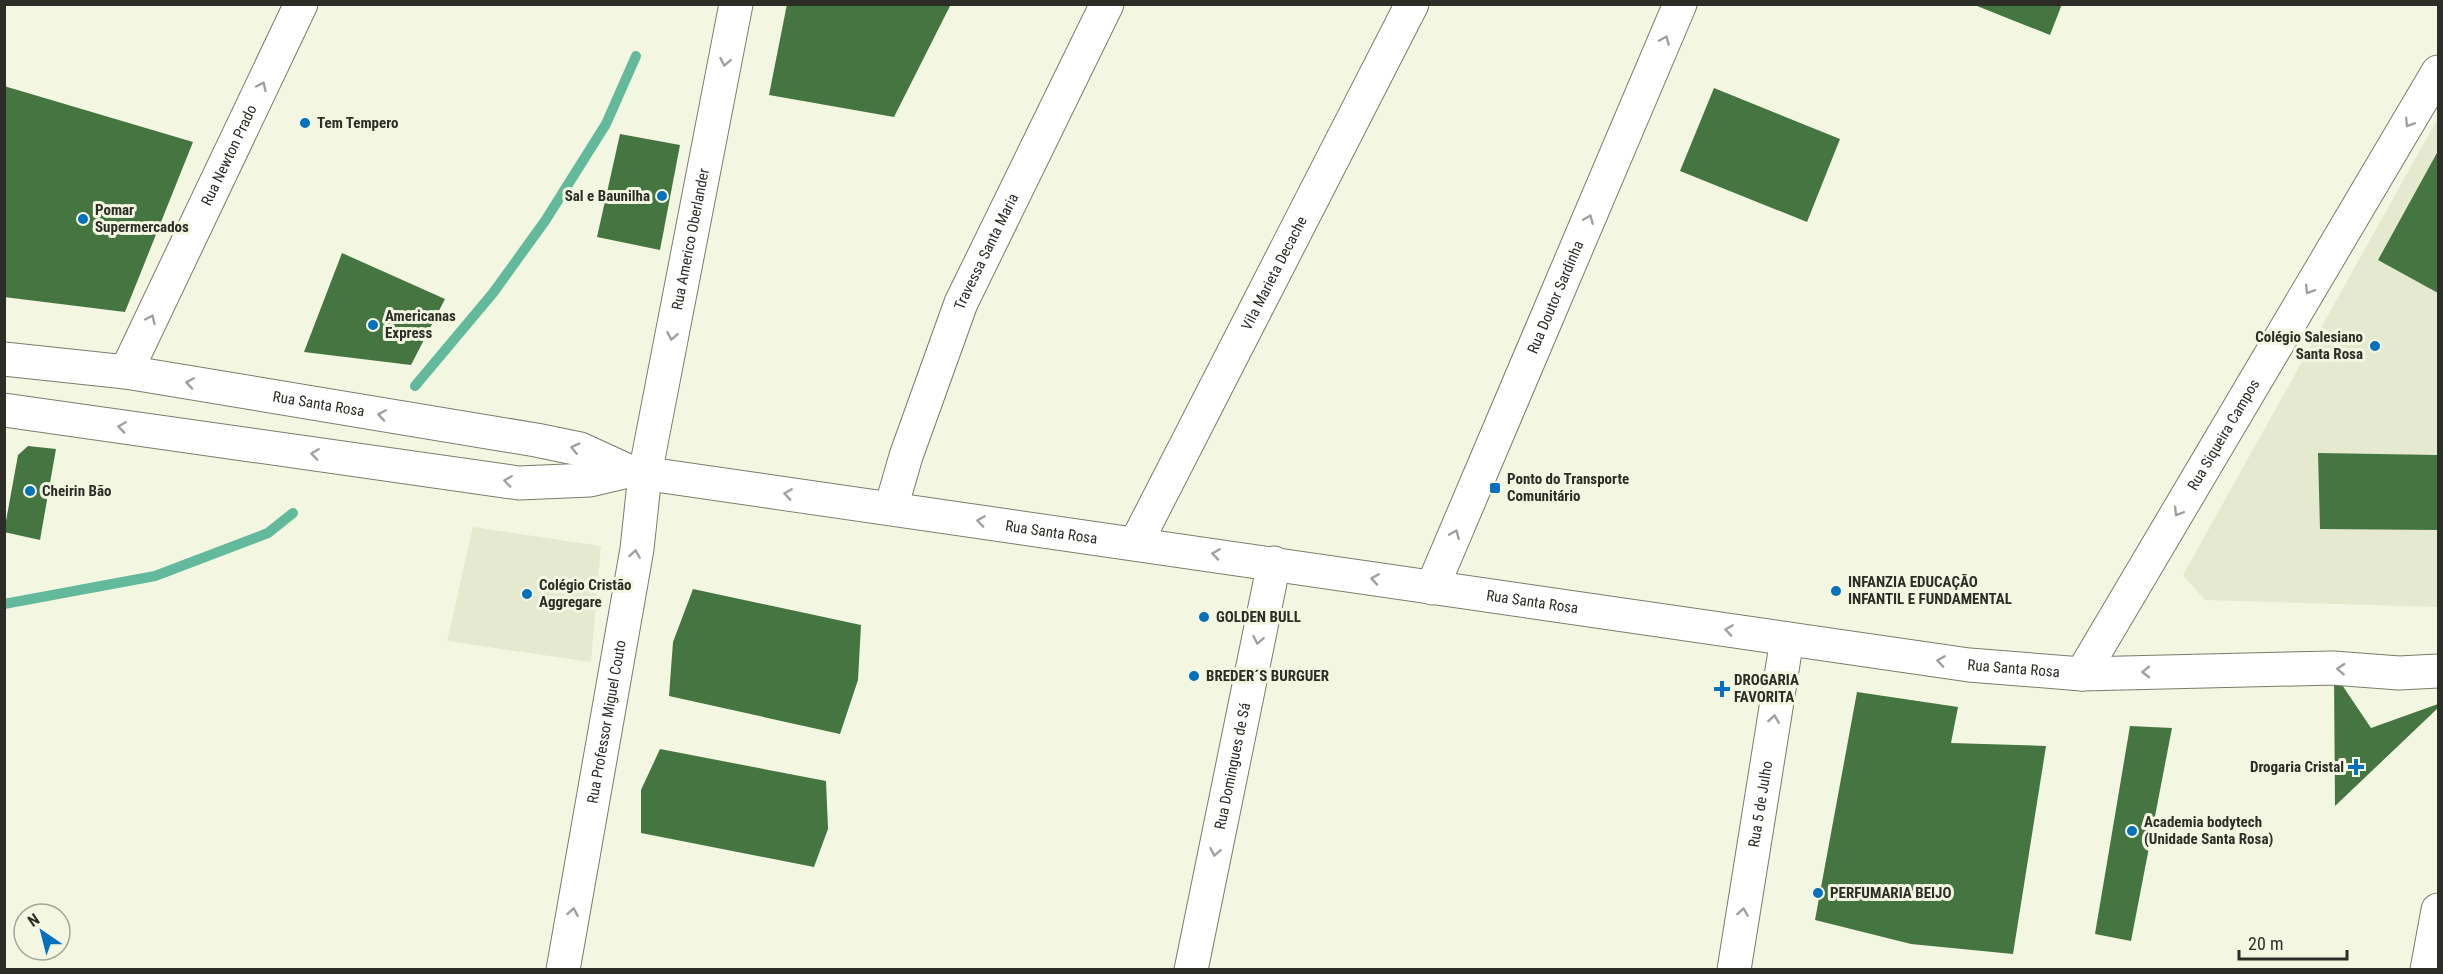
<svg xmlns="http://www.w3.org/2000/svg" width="2443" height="974" viewBox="0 0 2443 974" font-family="'Roboto Condensed',sans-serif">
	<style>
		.built { fill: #e4e9cf }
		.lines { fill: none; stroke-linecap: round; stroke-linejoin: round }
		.stream { stroke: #63b99b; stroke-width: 10 }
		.building { fill: #457541 }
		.street-casing { stroke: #797c6b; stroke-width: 35 }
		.secondary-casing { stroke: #797c6b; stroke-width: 35 }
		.street { stroke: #fff; stroke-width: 33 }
		.secondary { stroke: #fff; stroke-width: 33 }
		.oneway { stroke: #a0a09d }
		.poi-dot { fill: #0571bc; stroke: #f3f7e2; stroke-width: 2 }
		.labels { text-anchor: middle; stroke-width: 6; stroke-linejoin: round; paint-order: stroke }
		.poi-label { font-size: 15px; font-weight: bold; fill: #2c2d26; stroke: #f3f7e2; text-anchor: start }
		.street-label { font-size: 15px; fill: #2c2d26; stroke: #f3f7e2 }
	</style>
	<rect width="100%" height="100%" fill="#f3f7e2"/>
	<g class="built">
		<path d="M2438 118V607L2205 600 2183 575Z"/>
		<path d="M473 527 601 546 591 662 447 641Z"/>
	</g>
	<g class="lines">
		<g class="stream">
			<path d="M415 386 493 293 545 221 606 124 636 56"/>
			<path d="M4 604 155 576 268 533 293 513"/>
		</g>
	</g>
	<g class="building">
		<path d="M787 4H951L894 117 769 95Z"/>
		<path d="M1972 4H2062L2050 35Z"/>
		<path d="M4 86 193 142 125 312 4 297Z"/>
		<path d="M1714 88 1840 139 1807 222 1680 171Z"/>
		<path d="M620 134 680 145 660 250 597 237Z"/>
		<path d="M2438 151V293L2378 260Z"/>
		<path d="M342 253 445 299 411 365 304 352Z"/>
		<path d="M28 446 56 449 40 540 4 532 18 455Z"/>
		<path d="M2318 453 2438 455V530L2320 529Z"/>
		<path d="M693 589 861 625 858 680 840 734 669 696 673 642Z"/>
		<path d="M2334 673 2371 728 2438 704V708L2335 806Z"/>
		<path d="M1857 692 1958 707 1951 743 2046 746 2013 954 1911 944 1815 920Z"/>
		<path d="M2130 726 2172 728 2131 941 2095 934Z"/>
		<path d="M660 749 826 781 828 829 814 867 641 833V790Z"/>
	</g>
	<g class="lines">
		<g class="street-casing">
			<g id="street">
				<path id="s1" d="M126 372 301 4"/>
				<path id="s2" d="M891 508 906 456 961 303 1107 4"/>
				<path id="s3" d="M1136 543 1412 4"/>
				<path id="s4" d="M1432 588 1680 4"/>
				<path id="s5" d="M563 970 637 549 645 474 736 4"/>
			</g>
		</g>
		<g class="secondary-casing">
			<g id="secondary">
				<path id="s6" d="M4 359 126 372 536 440 580 449 628 471"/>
				<path id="s7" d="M4 410 519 483 590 480 628 471 1969 665 2082 674 2333 668 2399 673 2438 671"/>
				<path id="s8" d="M2082 674 2438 72"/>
				<path id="s9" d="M1191 970 1274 563"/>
				<path id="s10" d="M1734 970 1787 639"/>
				<path d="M2427 970 2438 910"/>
			</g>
		</g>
		<use href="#street" class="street"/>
		<use href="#secondary" class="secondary"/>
	</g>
	<defs><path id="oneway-chevron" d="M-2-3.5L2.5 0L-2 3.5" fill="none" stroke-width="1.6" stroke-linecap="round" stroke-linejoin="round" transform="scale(1.5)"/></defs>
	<g class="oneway">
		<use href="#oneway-chevron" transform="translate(1665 40) rotate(-67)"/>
		<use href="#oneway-chevron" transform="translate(725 62) rotate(101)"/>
		<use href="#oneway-chevron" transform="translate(262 86) rotate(-65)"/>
		<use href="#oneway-chevron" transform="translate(2409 123) rotate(121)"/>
		<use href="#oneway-chevron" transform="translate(1589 219) rotate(-67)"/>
		<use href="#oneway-chevron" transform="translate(2309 290) rotate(121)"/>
		<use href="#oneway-chevron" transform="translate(151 319) rotate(-65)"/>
		<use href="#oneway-chevron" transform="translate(672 336) rotate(101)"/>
		<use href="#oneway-chevron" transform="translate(190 383) rotate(-171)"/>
		<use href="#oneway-chevron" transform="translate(382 415) rotate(-171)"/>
		<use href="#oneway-chevron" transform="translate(122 427) rotate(-172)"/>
		<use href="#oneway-chevron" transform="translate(575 448) rotate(-167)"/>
		<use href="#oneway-chevron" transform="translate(315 454) rotate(-172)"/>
		<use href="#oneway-chevron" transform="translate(508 481) rotate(-172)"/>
		<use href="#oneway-chevron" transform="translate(788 494) rotate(-172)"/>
		<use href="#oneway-chevron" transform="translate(2178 512) rotate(121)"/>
		<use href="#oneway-chevron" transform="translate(981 521) rotate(-172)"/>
		<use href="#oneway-chevron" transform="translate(1455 534) rotate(-67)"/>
		<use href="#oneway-chevron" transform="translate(635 554) rotate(-81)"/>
		<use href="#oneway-chevron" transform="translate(1216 554) rotate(-172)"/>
		<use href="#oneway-chevron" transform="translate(1375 579) rotate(-171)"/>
		<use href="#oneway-chevron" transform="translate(1729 630) rotate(-172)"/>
		<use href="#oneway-chevron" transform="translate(1258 640) rotate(101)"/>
		<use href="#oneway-chevron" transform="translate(1941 661) rotate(-172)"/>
		<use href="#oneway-chevron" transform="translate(2341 669) rotate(-177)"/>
		<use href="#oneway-chevron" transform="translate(2146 672) rotate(179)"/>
		<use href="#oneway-chevron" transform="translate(1774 719) rotate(-81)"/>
		<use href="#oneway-chevron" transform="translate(1215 852) rotate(101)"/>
		<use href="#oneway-chevron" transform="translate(573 912) rotate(-80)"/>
		<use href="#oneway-chevron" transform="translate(1743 912) rotate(-81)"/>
	</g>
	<g class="poi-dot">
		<circle cx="305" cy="123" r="6"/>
		<circle cx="662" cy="196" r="6"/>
		<circle cx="83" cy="219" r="6"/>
		<circle cx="373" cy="325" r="6"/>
		<circle cx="2375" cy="346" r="6"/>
		<rect x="1489" y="482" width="12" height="12" rx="3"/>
		<circle cx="30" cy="491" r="6"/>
		<circle cx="1836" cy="591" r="6"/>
		<circle cx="527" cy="594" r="6"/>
		<circle cx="1204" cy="617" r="6"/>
		<circle cx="1194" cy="676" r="6"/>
		<path d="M1719 680h6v6h6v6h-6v6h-6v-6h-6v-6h6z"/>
		<path d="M2353 758h6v6h6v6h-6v6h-6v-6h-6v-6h6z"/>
		<circle cx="2132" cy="831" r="6"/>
		<circle cx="1818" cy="893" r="6"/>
	</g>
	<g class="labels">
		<g class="poi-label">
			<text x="317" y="128">Tem Tempero</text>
			<text x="650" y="201" text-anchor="end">Sal e Baunilha</text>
			<text x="95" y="215">Pomar<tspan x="95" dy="17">Supermercados</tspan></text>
			<text x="385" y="321">Americanas<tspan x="385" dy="17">Express</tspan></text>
			<text x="2363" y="342" text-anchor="end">Colégio Salesiano<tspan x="2363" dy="17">Santa Rosa</tspan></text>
			<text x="1507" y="484">Ponto do Transporte<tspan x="1507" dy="17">Comunitário</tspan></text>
			<text x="42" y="496">Cheirin Bão</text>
			<text x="1848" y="587">INFANZIA EDUCAÇÃO<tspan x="1848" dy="17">INFANTIL E FUNDAMENTAL</tspan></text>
			<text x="539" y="590">Colégio Cristão<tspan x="539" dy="17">Aggregare</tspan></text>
			<text x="1216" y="622">GOLDEN BULL</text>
			<text x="1206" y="681">BREDER´S BURGUER</text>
			<text x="1734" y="685">DROGARIA<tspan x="1734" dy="17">FAVORITA</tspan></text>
			<text x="2344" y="772" text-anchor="end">Drogaria Cristal</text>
			<text x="2144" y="827">Academia bodytech<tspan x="2144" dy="17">(Unidade Santa Rosa)</tspan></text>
			<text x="1830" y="898">PERFUMARIA BEIJO</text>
		</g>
		<g class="street-label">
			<text dy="5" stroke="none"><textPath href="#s1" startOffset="240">Rua Newton Prado</textPath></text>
			<text dy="5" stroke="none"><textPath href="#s5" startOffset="742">Rua Americo Oberlander</textPath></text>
			<text dy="5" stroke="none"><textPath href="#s2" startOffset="274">Travessa Santa Maria</textPath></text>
			<text dy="5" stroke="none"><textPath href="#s3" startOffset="303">Vila Marieta Decache</textPath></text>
			<text dy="5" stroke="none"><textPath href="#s4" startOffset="316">Rua Doutor Sardinha</textPath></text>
			<text dy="5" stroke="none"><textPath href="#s6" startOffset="318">Rua Santa Rosa</textPath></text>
			<text dy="5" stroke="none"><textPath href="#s8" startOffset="278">Rua Siqueira Campos</textPath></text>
			<text dy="5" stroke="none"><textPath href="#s7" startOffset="1058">Rua Santa Rosa</textPath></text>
			<text dy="5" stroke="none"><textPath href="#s7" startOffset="1544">Rua Santa Rosa</textPath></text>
			<text dy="5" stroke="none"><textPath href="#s7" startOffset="2030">Rua Santa Rosa</textPath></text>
			<text dy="5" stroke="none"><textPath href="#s5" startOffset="252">Rua Professor Miguel Couto</textPath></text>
			<text dy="5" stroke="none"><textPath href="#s9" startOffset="208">Rua Domingues de Sá</textPath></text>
			<text dy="5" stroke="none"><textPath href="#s10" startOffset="168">Rua 5 de Julho</textPath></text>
		</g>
	</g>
	<rect width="2443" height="974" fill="none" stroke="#2c2d26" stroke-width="12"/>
	<g transform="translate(42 932) rotate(325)"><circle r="28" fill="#f3f7e2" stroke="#a3a697" stroke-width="1.5"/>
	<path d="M0-4.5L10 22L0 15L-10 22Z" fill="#0571bc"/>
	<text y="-9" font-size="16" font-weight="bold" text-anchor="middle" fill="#2c2d26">N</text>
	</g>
	<path d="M2239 950v9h108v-9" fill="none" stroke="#2c2d26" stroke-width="3"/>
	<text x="2248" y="950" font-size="18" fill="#2c2d26" stroke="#f3f7e2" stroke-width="4.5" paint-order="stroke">20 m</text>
</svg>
